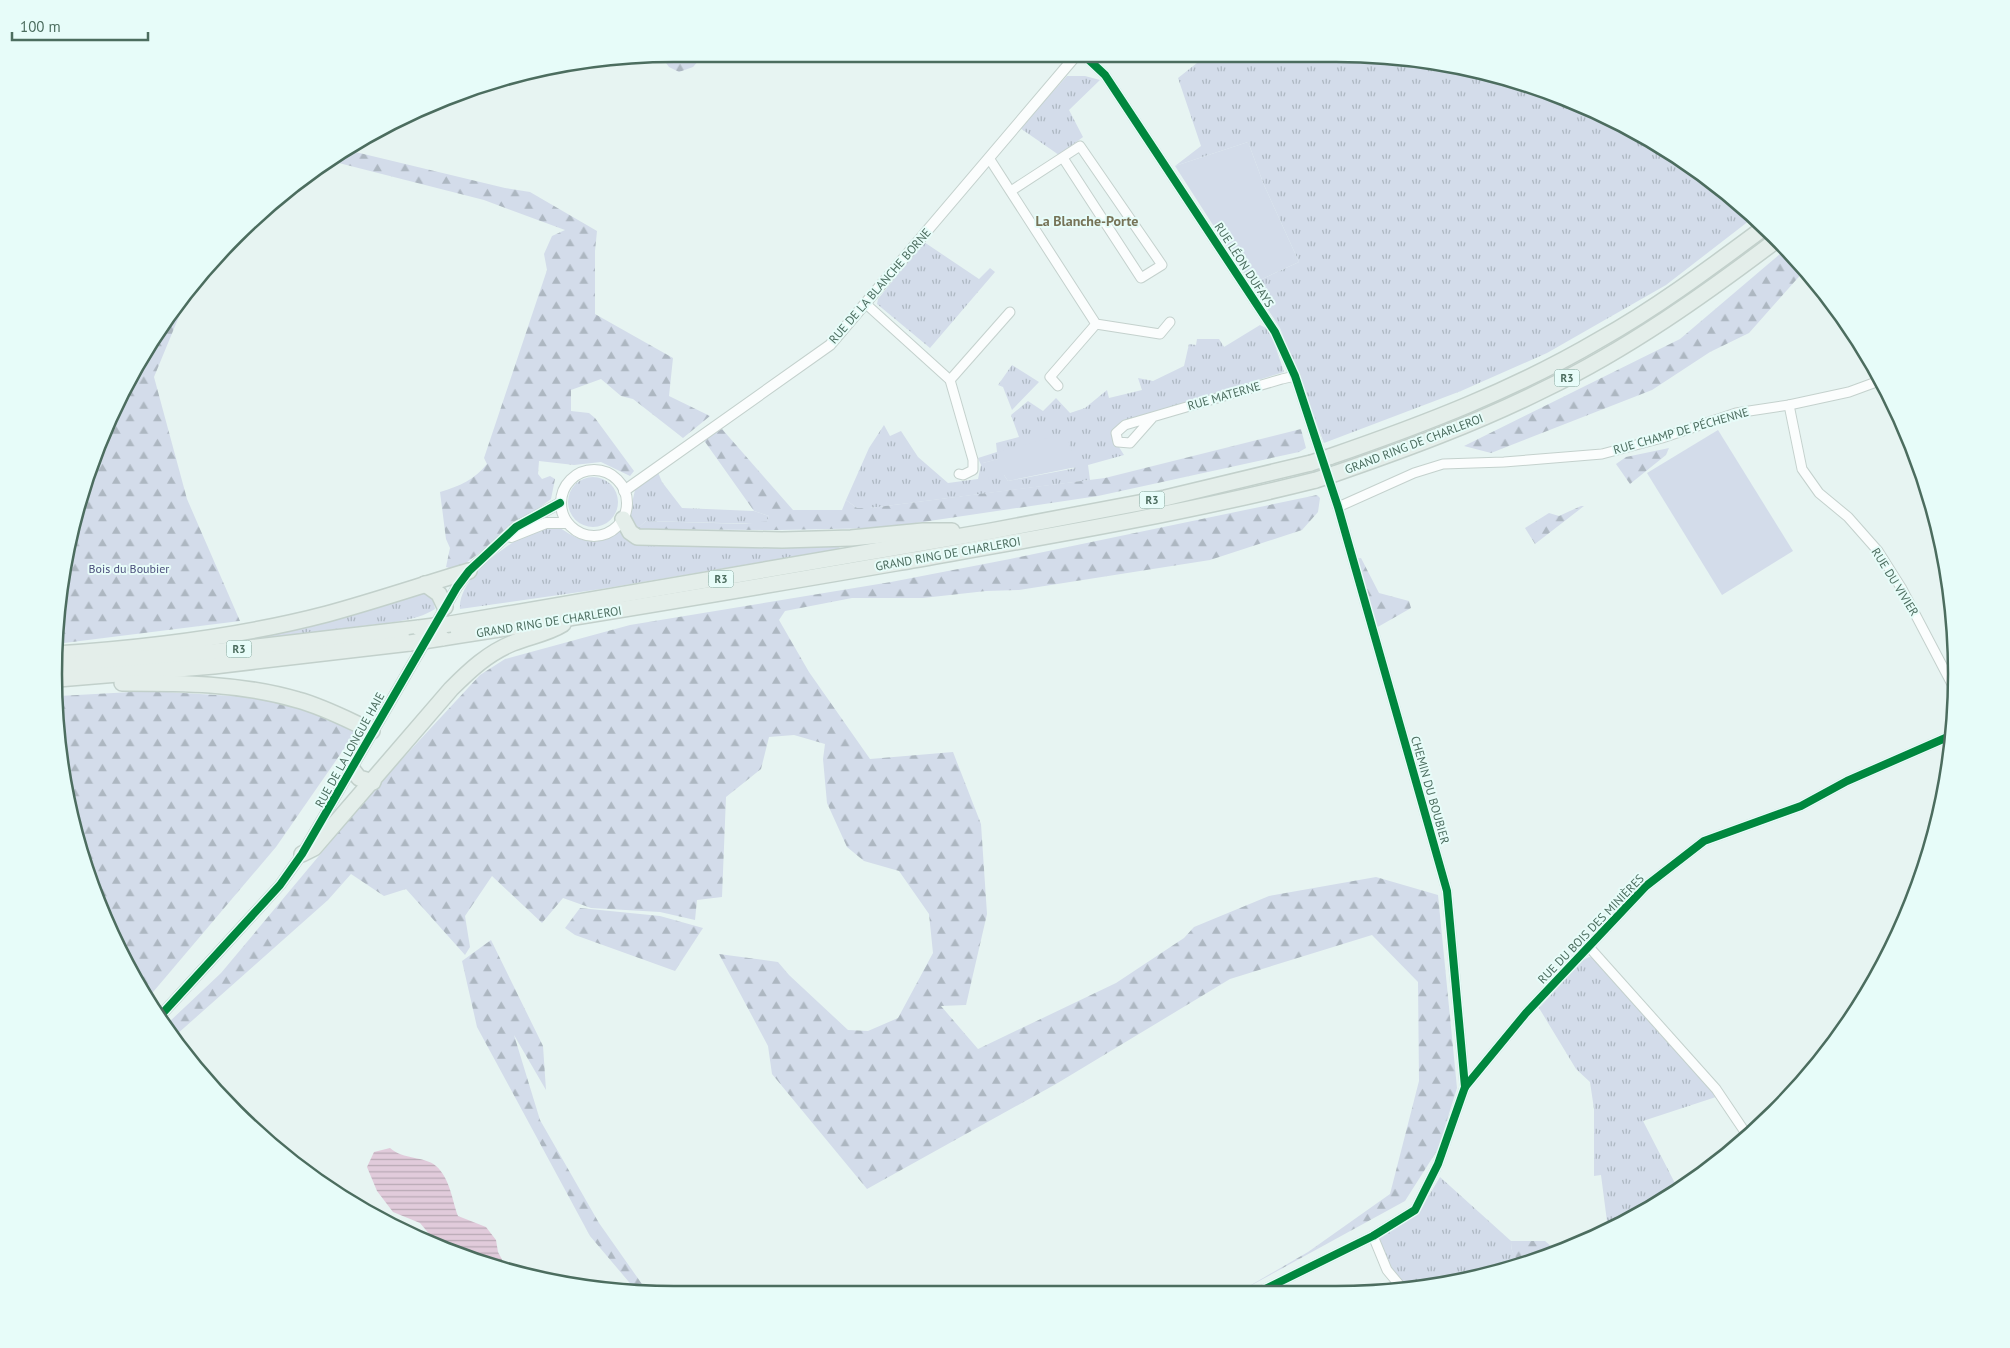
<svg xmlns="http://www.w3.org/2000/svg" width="2010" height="1348" viewBox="0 0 2010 1348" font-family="'PT Sans',sans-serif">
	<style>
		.grass { fill: url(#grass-tufts); fill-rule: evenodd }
		.forest { fill: url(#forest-firs) }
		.garden { fill: #d3dcea }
		.water { fill: url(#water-rules) }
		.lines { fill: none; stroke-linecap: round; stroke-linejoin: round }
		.minor-casing { stroke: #c4d1cd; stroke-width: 11 }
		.tertiary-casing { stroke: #c4d1cd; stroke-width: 12 }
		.motorway-casing { stroke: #c2d0cb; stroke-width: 18 }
		.minor { stroke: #fbfdfd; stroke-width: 9 }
		.tertiary { stroke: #fbfdfd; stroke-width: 10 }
		.motorway { stroke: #e4eeea; stroke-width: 15 }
		.motorway-bridge-casing { stroke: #c2d0cb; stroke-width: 18; stroke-linecap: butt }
		.motorway-bridge { stroke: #e4eeea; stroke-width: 15 }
		.cycleway-casing { stroke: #e7fcf9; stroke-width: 11 }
		.cycleway { stroke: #00873e; stroke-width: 8 }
		.labels { text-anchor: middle; stroke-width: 4; stroke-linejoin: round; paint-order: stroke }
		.shield { fill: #e7fcf9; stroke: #7a988d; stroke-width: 1 }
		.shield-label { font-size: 11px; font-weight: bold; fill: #4c6d5f }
		.street-label { font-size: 12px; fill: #4c6d5f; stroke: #e7fcf9 }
		.park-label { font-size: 12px; fill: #4c4f7c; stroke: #e7fcf9 }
		.neighbourhood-label { font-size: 14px; font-weight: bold; fill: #767357; stroke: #e7fcf9 }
		.rim { fill: none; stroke: #4c6d5f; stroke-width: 2.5 }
	</style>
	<defs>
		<pattern id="grass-tufts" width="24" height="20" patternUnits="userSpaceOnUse" patternTransform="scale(1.25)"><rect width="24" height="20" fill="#d3dcea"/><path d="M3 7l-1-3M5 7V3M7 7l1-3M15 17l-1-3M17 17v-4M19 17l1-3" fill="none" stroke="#adb7c1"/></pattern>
		<pattern id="forest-firs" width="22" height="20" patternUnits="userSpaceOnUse" patternTransform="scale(1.25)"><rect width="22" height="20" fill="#d3dcea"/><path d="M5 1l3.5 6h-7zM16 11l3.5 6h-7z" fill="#adb7c1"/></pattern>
		<pattern id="water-rules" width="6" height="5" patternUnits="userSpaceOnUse" patternTransform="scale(1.25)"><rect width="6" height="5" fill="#e1cbdb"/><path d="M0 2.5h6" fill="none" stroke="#b9a9b5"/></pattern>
	</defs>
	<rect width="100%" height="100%" fill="#e7f4f2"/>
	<g class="grass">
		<path d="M1202 59H1417L1535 87 1611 118 1713 182 1754 217 1666 285 1547 353 1461 391 1324 443 1280 328 1251 284 1299 262 1264 185 1248 142 1175 166 1201 146 1178 78Z"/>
		<path d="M1067 76H1085L1100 80 1069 110 1083 137 1059 155 1020 128Z"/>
		<path d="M924 242 979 279 990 268 995 272 930 348 877 304 878 299Z"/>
		<path d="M1260 325 1270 330 1284 372 1124 421 1117 426 1112 436 1124 455 1088 465 1090 480 870 508H857L846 500 869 448 884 425 890 436 901 431 918 457 948 483 978 479 981 465 978 458 997 452 996 443 1019 437 1011 415 1028 401 1043 411 1056 398 1070 413 1085 408 1107 390 1109 398 1142 390 1138 378 1153 381 1184 366 1189 344 1196 345 1197 339H1219L1224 347ZM997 452 1076 468 1008 481 1004 475 983 463 999 459Z"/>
		<path d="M1012 365 1039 382 1012 410 1003 387 998 385Z"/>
		<path d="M657 470 662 482 682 508 754 511 769 516 767 521 760 524 646 521 637 529 629 516 635 490Z"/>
		<circle cx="593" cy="502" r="25"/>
		<path d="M556 525C571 536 588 546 607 539 613 536 618 531 625 530L841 543 839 549 601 589 460 609C458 579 503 547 527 534 536 529 547 527 556 525Z"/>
		<path d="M421 590 432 595 435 609C415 622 384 623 361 626 318 632 277 639 235 638Z"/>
		<path d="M1589 957 1594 958 1719 1096 1643 1121 1679 1191 1608 1229 1601 1175 1594 1176V1109L1590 1082 1576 1069 1539 1008 1583 960Z"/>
		<path d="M1440 1177 1511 1241C1511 1253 1514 1257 1525 1262L1457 1282 1405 1287 1388 1267 1378 1238 1419 1212Z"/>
	</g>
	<g class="forest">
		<path d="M663 59H700L693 67 679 72 669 67Z"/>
		<path d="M347 150 505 188 530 192 597 231 595 251V314L673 358 669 396 710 416 683 438 633 399 621 396 601 379 571 390V411L589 413 595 418 634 471 630 476 601 462 574 465 539 461 538 474 542 479 550 476 555 479 551 499 462 566 455 570 446 567 450 548 446 539 440 492C460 486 474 480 487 464L484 458 547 270 544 254 552 236 565 230 484 200 327 160Z"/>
		<path d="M1786 249 1804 271 1749 333 1710 352 1652 390 1491 453 1464 446 1680 339Z"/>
		<path d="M192 285 154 377 187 499 240 621 56 644 55 633 66 553 101 437 182 296Z"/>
		<path d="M722 429 793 510H842L846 500 857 508H870L1105 478 1301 429 1306 448 1299 452 1098 496 882 528 778 530 637 529 646 521 746 524 767 521 769 516 754 511 703 439Z"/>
		<path d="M1669 448 1666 455 1630 484 1616 464 1626 457Z"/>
		<path d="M1317 495 1320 498 1318 512 1302 530 1210 560 1019 590 986 591 923 598H852L785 611 779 620 809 672 870 759 953 752 981 824 987 914 966 1005 941 1006 978 1049 1116 983 1184 938 1194 927 1269 896 1376 877 1438 895 1457 1088 1438 1149 1405 1201 1239 1292 1308 1252 1390 1194 1419 1081 1418 982 1372 935 1230 979 1056 1084 867 1189 772 1074 768 1046 719 954 778 962 789 975 848 1030 868 1031 898 1018 933 953 929 914 899 871 864 861 847 847 827 803 823 759 825 744 794 735 769 737 761 769 726 797 722 897 697 900 695 920 660 912 591 908 563 898 542 923 492 876 465 916 470 947 465 955 406 889 384 896 351 874 328 900 176 1035 167 1024 221 973 379 784 480 675 505 659 630 625 891 582 1010 559Z"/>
		<path d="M1581 506H1584L1535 544 1525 528 1549 513 1559 516Z"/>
		<path d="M1361 558 1379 593 1409 601 1411 608 1376 628 1355 559Z"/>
		<path d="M150 691 249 697 313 707 355 733 276 847 148 998 137 984 87 874 66 795 59 696Z"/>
		<path d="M580 908 660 916 703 928 675 971 575 935 565 928Z"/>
		<path d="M491 940 543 1046 546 1090 514 1035 540 1120 599 1223 644 1287 634 1288 590 1236 477 1027 462 961Z"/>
		<path d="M1511 1241H1545L1558 1252C1539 1258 1511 1273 1511 1241Z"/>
	</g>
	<g class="garden">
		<path d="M1248 142 1264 185 1299 262 1251 284 1175 166Z"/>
		<path d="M1718 430 1793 551 1722 595 1647 473Z"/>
		<path d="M1066 433 1076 467 1008 481 1004 475 989 480 983 463 998 459 997 452Z"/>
	</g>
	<path class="water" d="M390 1148C403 1160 425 1156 436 1166 450 1178 452 1200 458 1216L486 1227 496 1240 498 1252 507 1269 475 1261 441 1248 420 1223 393 1212 377 1191 367 1167 374 1152Z"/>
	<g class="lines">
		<g class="minor-casing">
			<g id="minor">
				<path d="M1088 59 1105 75 1275 332 1295 376 1338 507 1447 891 1465 1087"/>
				<path d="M989 158 1096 324 1160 334 1170 322"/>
				<path d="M1011 191 1080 146 1162 265 1141 278 1063 158"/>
				<path d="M866 304 950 380 973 460V470L963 475 959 474"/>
				<path d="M950 380 1010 312"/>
				<path d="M1058 386 1050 377 1096 324"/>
				<path d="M1789 405 1802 469 1819 493 1848 517 1878 551 1902 589 1955 690"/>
				<path d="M1153 417 1130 443 1118 442 1116 433 1125 425 1282 379 1295 376"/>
				<path d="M1338 507 1414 473 1443 464 1504 462 1602 454 1662 438 1736 413 1789 405 1849 392 1879 381"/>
				<path d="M1589 947 1716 1089 1747 1135"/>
				<path d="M1373 1236 1387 1270 1402 1288"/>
				<path d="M1255 1294 1373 1236 1415 1210 1438 1164 1465 1087 1526 1013 1646 886 1704 841 1801 806 1847 781 1950 736"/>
			</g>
		</g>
		<g class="tertiary-casing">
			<g id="tertiary">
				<circle cx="594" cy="503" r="33"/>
				<path d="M624 491 830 345 1073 59"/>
				<path d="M511 537 546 523H567"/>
				<path d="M161 1015 280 885 302 854 457 587 469 571 516 527 560 503"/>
			</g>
		</g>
		<g class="motorway-casing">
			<g id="motorway">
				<path d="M1329 457C1422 425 1514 390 1599 340 1658 307 1711 267 1765 227"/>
				<path d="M1334 474C1406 449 1477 423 1545 389 1628 349 1704 295 1778 239"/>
				<path d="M623 519 630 532 637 537 782 540 851 538 923 531H952"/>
				<path d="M425 584 439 594 445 607"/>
				<path d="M450 624 991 531 1165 498 1311 463"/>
				<path d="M442 638C594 615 745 589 896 563 1037 538 1177 515 1316 480"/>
				<path d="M56 654C147 648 239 637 327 614 375 601 422 585 469 571"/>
				<path d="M57 666 213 652 419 628"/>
				<path d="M58 679 214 666 410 643"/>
				<path d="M122 683C181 683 240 683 298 700 324 707 348 720 372 731"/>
				<path d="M352 769 359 778 373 782"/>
				<path d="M302 854 314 848 451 689C470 670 488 653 513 643 530 636 547 634 563 624"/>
			</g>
		</g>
		<use href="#minor" class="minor"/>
		<use href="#tertiary" class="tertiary"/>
		<use href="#motorway" class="motorway"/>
		<g class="motorway-bridge-casing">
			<g id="motorway-bridge">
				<path d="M1311 463 1329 457"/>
				<path d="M1316 480 1334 474"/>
				<path d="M419 628 450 624"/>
				<path d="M410 643 442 638"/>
			</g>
		</g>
		<use href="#motorway-bridge" class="motorway-bridge"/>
		<g class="cycleway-casing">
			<g id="cycleway">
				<path d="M1088 59 1105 75 1275 332 1295 376 1338 507 1447 891 1465 1087"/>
				<path d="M161 1015 280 885 302 854 457 587 469 571 516 527 560 503"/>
				<path d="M1255 1294 1373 1236 1415 1210 1438 1164 1465 1087 1526 1013 1646 886 1704 841 1801 806 1847 781 1950 736"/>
			</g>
		</g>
		<use href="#cycleway" class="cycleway"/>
	</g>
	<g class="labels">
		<g class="shield">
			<rect x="1554.5" y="369.5" width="25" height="17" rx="4"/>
			<rect x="1139.5" y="491.5" width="25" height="17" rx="4"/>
			<rect x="708.5" y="570.5" width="25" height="17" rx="4"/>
			<rect x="226.5" y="640.5" width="25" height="17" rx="4"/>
		</g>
		<g class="shield-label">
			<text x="1567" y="382">R3</text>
			<text x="1152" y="504">R3</text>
			<text x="721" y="583">R3</text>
			<text x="239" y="653">R3</text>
		</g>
		<g class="street-label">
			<text transform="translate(1244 265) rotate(57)" y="4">RUE LÉON DUFAYS</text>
			<text transform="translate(880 286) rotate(-49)" y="4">RUE DE LA BLANCHE BORNE</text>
			<text transform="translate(1224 396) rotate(-16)" y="4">RUE MATERNE</text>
			<text transform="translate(1681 431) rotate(-16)" y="4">RUE CHAMP DE PÉCHENNE</text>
			<text transform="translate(1414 444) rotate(-21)" y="4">GRAND RING DE CHARLEROI</text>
			<text transform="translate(948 554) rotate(-10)" y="4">GRAND RING DE CHARLEROI</text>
			<text transform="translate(1895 582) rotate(58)" y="4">RUE DU VIVIER</text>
			<text transform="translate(549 622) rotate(-9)" y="4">GRAND RING DE CHARLEROI</text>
			<text transform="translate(350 750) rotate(-61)" y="4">RUE DE LA LONGUE HAIE</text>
			<text transform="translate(1430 790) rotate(74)" y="4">CHEMIN DU BOUBIER</text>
			<text transform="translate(1591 929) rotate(-46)" y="4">RUE DU BOIS DES MINIÈRES</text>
		</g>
		<g class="park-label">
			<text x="129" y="573">Bois du Boubier</text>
		</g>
		<g class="neighbourhood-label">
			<text x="1087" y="226">La Blanche-Porte</text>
		</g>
	</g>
	<path d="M0 0H2010V1348H0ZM674 62H1336A612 612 0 0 1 1948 674V674A612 612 0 0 1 1336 1286H674A612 612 0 0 1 62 674V674A612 612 0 0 1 674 62Z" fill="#e7fcf9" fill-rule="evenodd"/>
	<path class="rim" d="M674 62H1336A612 612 0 0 1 1948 674V674A612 612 0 0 1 1336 1286H674A612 612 0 0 1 62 674V674A612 612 0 0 1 674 62Z"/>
	<path d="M12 32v8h136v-8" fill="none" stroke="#4c6d5f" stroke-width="2.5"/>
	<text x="20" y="32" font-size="15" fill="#4c6d5f" stroke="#e7fcf9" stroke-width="4" paint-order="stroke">100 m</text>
</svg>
